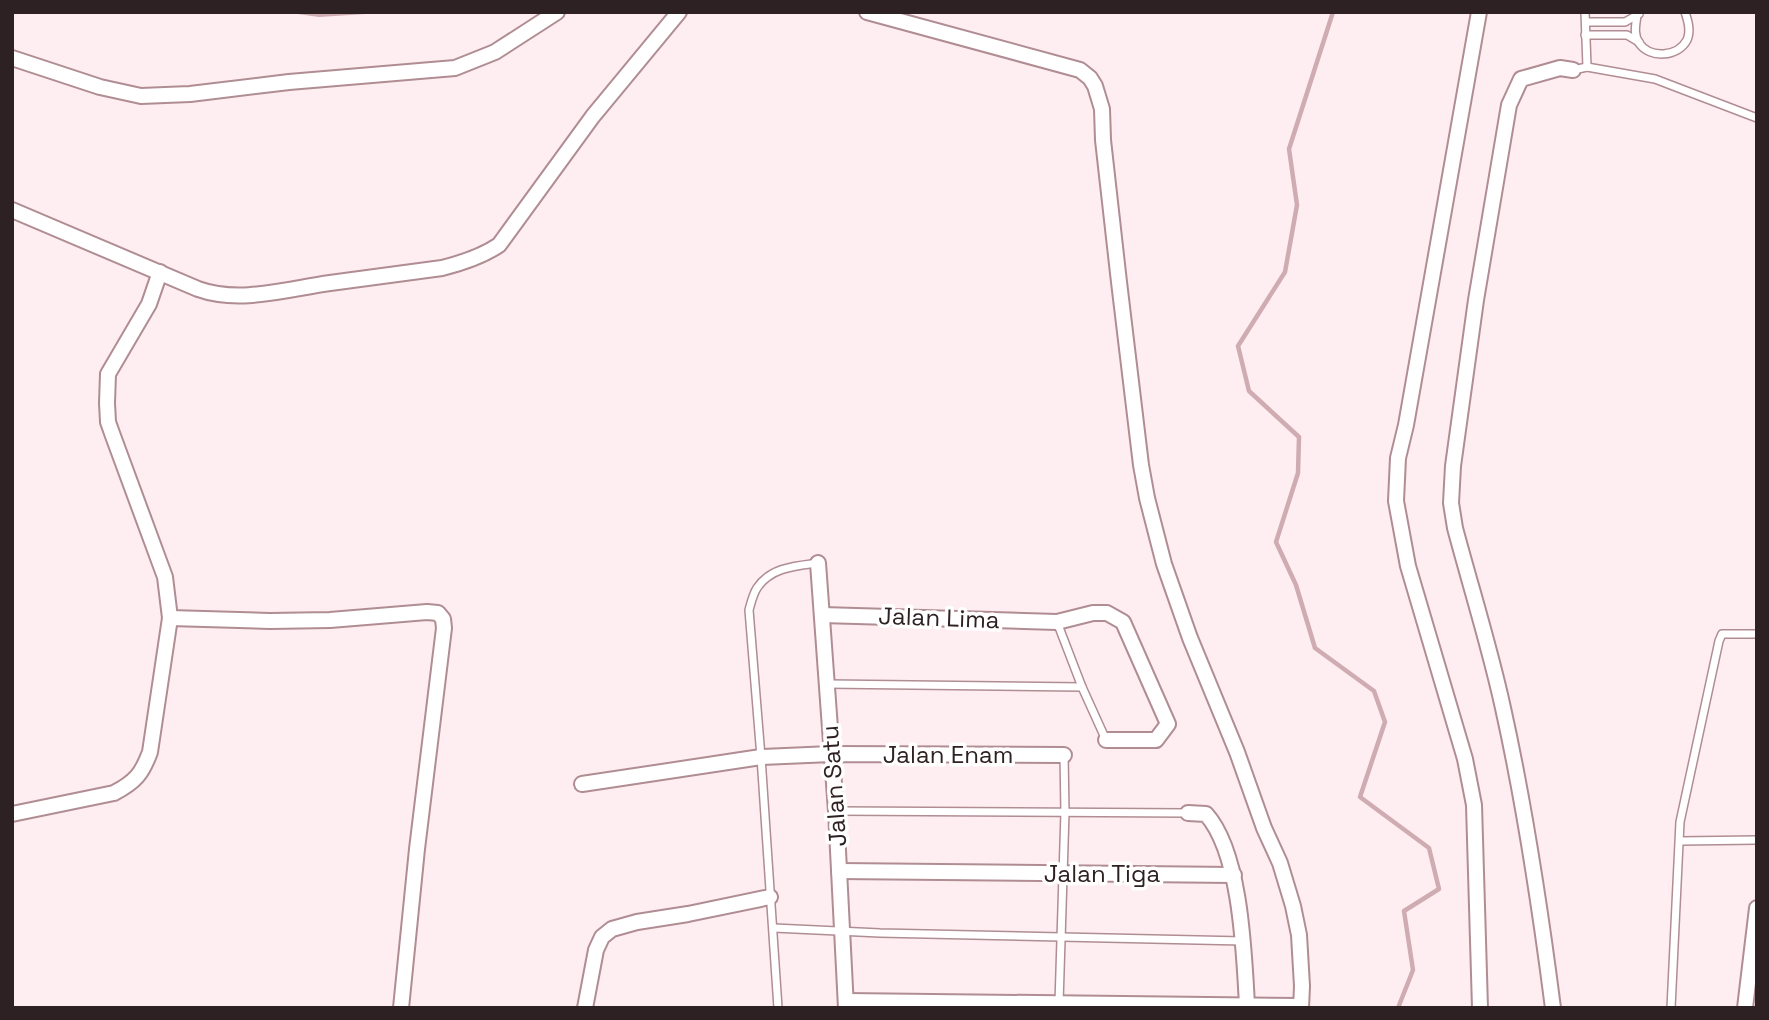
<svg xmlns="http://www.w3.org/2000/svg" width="1769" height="1020" viewBox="0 0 1769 1020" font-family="'Space Grotesk',sans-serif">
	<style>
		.water { fill: #cfacb2 }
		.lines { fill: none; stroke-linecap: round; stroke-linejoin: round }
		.stream { stroke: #cfacb2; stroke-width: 4.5 }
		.lane-casing { stroke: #b08d93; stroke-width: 10 }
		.street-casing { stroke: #b08d93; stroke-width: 18 }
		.lane { stroke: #fff; stroke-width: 7 }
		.street { stroke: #fff; stroke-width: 14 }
		.labels { text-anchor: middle; stroke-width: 7; stroke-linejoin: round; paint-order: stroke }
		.street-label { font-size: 24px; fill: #2e2123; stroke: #fff }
	</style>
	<rect width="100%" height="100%" fill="#feeef1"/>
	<path class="water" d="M283 12H397L319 17Z"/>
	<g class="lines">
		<path class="stream" d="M1333 12 1289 149 1297 205 1285 272 1238 346 1249 391 1299 437 1298 473 1276 542 1296 585 1315 648 1374 691 1385 722 1360 797 1429 848 1439 889 1404 911 1413 970 1398 1008"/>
		<g class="lane-casing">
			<g id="lane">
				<path d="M1585 12 1587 67"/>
				<path d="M1637 15C1636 24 1633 34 1639 43 1650 59 1678 57 1687 40 1691 31 1688 21 1685 12"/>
				<path d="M1586 22H1625L1639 14"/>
				<path d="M1585 35H1627L1639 42"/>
				<path d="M1573 70 1587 67 1655 79 1757 118"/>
				<path d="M1057 622 1082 687"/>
				<path d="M827 684 1082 687 1106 740"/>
				<path d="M836 811 1188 813"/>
				<path d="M1680 841 1757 840"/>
				<path d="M774 928 880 933 1243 941"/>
				<path d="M1059 1003 1065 812 1064 755"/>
				<path d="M778 1008 761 757 749 610C751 603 753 594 757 588 771 567 796 566 818 563"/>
				<path d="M1671 1008 1680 822 1719 641 1722 634H1757"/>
			</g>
		</g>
		<g class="street-casing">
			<g id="street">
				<path d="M867 12 1080 70 1090 78 1095 86 1102 109 1103 140 1119 282 1141 465 1147 498 1164 564 1190 638 1237 752 1264 828 1280 863 1293 906 1299 935 1302 986 1301 1008"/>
				<path d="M1479 12 1406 425 1398 458 1396 501 1408 566 1465 759 1474 805 1480 1008"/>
				<path d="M12 58 100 87 141 96 190 94 289 82 455 68 495 52 557 12"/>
				<path d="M12 210 198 289C240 304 287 289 330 283 367 278 404 273 442 268 462 263 481 257 499 245L593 116 679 12"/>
				<path d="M818 563 836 811 846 1008"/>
				<path d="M822 615 1057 622 1093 613H1107L1123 622 1168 724 1156 740H1106"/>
				<path d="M170 618 270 621 330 620 427 612 438 613 443 619 444 628 417 849 401 1008"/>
				<path d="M582 784 761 757 831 754 1064 755"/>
				<path d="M1188 813 1206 814C1241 853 1244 953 1247 1005"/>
				<path d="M12 814 114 793C135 782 142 774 150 752L170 618 165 577 113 436 108 422 107 403 108 374 149 304 160 272"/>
				<path d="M839 871 1234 875"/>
				<path d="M846 1001 1301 1006"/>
				<path d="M585 1008 596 950 602 937 612 929 637 922 688 914 770 897"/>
				<path d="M1553 1008C1540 907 1525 807 1503 708 1490 648 1471 588 1455 528L1451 503 1453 466 1476 300 1509 105 1521 79 1560 68 1573 70"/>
				<path d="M1745 1008 1757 908"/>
			</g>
		</g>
		<use href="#lane" class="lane"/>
		<use href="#street" class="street"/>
	</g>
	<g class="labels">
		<g class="street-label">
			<text transform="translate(939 618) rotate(2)" y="8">Jalan Lima</text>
			<text x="948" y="763">Jalan Enam</text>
			<text transform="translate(834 786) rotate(-94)" y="8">Jalan Satu</text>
			<text x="1102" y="882">Jalan Tiga</text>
		</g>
	</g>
	<rect width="1769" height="1020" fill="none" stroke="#2e2123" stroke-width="28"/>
</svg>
